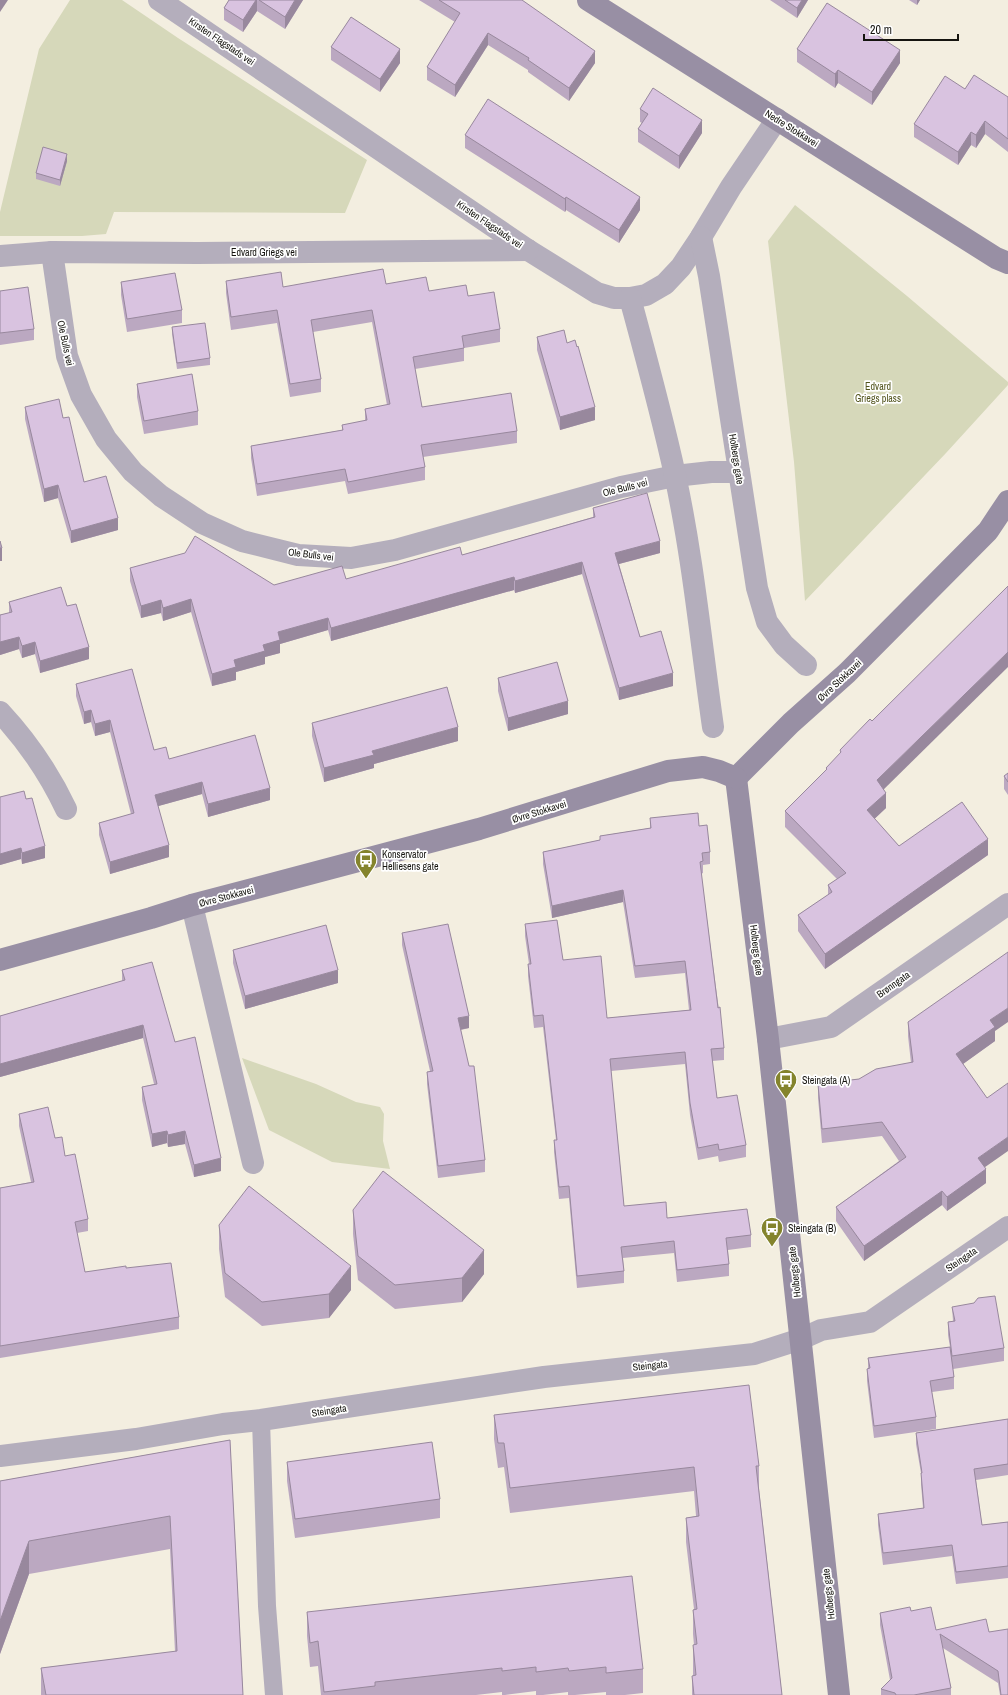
<svg xmlns="http://www.w3.org/2000/svg" width="1008" height="1695" viewBox="0 0 1008 1695" font-family="'Archivo Narrow',sans-serif">
	<style>
		.green { fill: #d6d8ba }
		.lines { fill: none; stroke-linecap: round; stroke-linejoin: round }
		.lane { stroke: #b4aebc; stroke-width: 18 }
		.street { stroke: #b4aebc; stroke-width: 22 }
		.secondary { stroke: #988fa4; stroke-width: 22 }
		.wall { fill: #bba8c1 }
		.shaded-wall { fill: #98889d }
		.building { fill: #d9c3e0; stroke: #98889d }
		.labels { text-anchor: middle; stroke-width: 3.5; stroke-linejoin: round; paint-order: stroke }
		.street-label { font-size: 10px; fill: #15140f; stroke: #fff }
		.park-label { font-size: 10px; fill: #52541d; stroke: #fff }
		.poi-label { font-size: 10px; fill: #15140f; stroke: #fff; text-anchor: start }
	</style>
	<rect width="100%" height="100%" fill="#f3eee0"/>
	<g class="green">
		<path d="M70 0H122L178 38 367 160 345 213 114 212 106 234 82 236H0V212L39 49Z"/>
		<path d="M795 205 907 296 1008 382V385L946 453 805 601 794 462 768 241Z"/>
		<path d="M242 1058 316 1084 356 1102 380 1107 384 1114 383 1141 390 1169 332 1162 269 1130Z"/>
	</g>
	<g class="lines">
		<path class="lane" d="M261 1420 267 1606 274 1695"/>
		<g class="street">
			<path d="M159 0 528 250 597 293 614 298H630L646 295 665 284 681 267 701 237 731 187 777 119"/>
			<path d="M701 237 709 276 757 588 767 622 784 645 806 665"/>
			<path d="M52 252 67 356 81 395 106 439 133 472 161 496 202 523 242 541 298 555 351 558 395 550 621 487 675 476 711 472H739"/>
			<path d="M0 256 52 252 197 253 528 250"/>
			<path d="M630 298C646 357 662 415 675 475 693 558 701 643 713 727"/>
			<path d="M0 712C27 741 49 773 66 809"/>
			<path d="M192 905 253 1163"/>
			<path d="M768 1039 831 1027 1008 904"/>
			<path d="M0 1456 136 1439 223 1424 261 1420 544 1377 754 1354 801 1339 821 1330 870 1322 1008 1227"/>
		</g>
		<g class="secondary">
			<path d="M588 0 996 258 1008 263"/>
			<path d="M736 778 768 1039 839 1695"/>
			<path d="M736 778 791 723 847 673 988 531 1008 501"/>
			<path d="M0 960 151 918 192 905 479 829 668 771 703 767 719 771 736 778"/>
		</g>
	</g>
	<g class="wall">
		<path d="M229 0H303L285 29 257 11 243 32 224 20V8Z"/>
		<path d="M419 0H522L595 63 569 101 528 72V70L488 45 455 97 427 80V67L455 22Z"/>
		<path d="M770 0H808L797 18Z"/>
		<path d="M909 0H920L917 5Z"/>
		<path d="M331 47 400 63 380 92 331 60Z"/>
		<path d="M797 49 900 63 872 105 838 83 835 88 797 62Z"/>
		<path d="M965 89 1008 97V152L985 134 976 148 971 145 958 165 914 137V124Z"/>
		<path d="M640 109 702 133 679 169 638 142V129L642 123 640 122Z"/>
		<path d="M465 135 640 210 619 243 566 210 565 212 465 148Z"/>
		<path d="M67 161 60 186 36 179V173Z"/>
		<path d="M226 281 283 287 386 284 429 291 468 296 500 329V342L464 348V361L415 369 422 407 517 431V443L423 457 425 467V480L348 494 345 481 257 496 251 458V446L342 430V425L365 421V409L387 405 372 322 313 332 321 379V392L290 397 277 323 231 330 226 293Z"/>
		<path d="M121 282 182 310V323L127 332 121 295Z"/>
		<path d="M0 291 34 329V340L0 345Z"/>
		<path d="M172 327 210 358V365L177 369 172 334Z"/>
		<path d="M537 337 567 343 595 420 560 430 537 350Z"/>
		<path d="M137 384 198 411V425L144 434 137 397Z"/>
		<path d="M25 407 63 418 84 482 118 530 71 543 58 498 44 502 25 419Z"/>
		<path d="M593 508 660 553 619 564 640 637 673 686 619 700 582 574 515 593 514 590 331 641 328 630 280 644V653L265 657V664L236 672V680L212 686 191 612 163 621 161 613 141 618 130 581V568L274 585 346 579 462 555 593 517Z"/>
		<path d="M9 602 67 606 89 659 40 673 35 654 22 658 19 649 0 655V615L9 613Z"/>
		<path d="M498 678 568 714 508 731 498 691Z"/>
		<path d="M76 684 154 750 169 759 270 800 208 817 202 794 158 806 169 857 110 874 99 835V823L131 814 110 732 95 736 91 722 84 724 76 696Z"/>
		<path d="M312 723 458 741 374 764V768L324 782 312 736Z"/>
		<path d="M840 750 883 789 886 808 874 819 899 846 988 855 825 969 798 931V915L828 895V885L837 879 785 827V811L826 770V768L840 754Z"/>
		<path d="M1008 773V795L1004 789V776Z"/>
		<path d="M0 797 45 858 22 864 21 859 0 865Z"/>
		<path d="M650 818 699 826 710 852V864L703 865V873L701 874 724 1048V1060L712 1061 717 1098 746 1145V1157L719 1162 718 1156 698 1160 690 1115 685 1064 611 1071 624 1206 667 1218 751 1235V1247L728 1250 729 1264V1276L677 1282 674 1253 623 1258 624 1271V1283L577 1288 569 1198 559 1199 554 1152V1140H556L543 1027 534 1028 528 976V964H529L525 936V924L563 960 607 1018 689 1010 685 973 635 978 623 902 552 918 543 864V852L600 840V836L650 828Z"/>
		<path d="M402 933 469 1028 461 1030 485 1160V1172L438 1178 427 1084V1072L430 1071 402 945Z"/>
		<path d="M233 950 338 983 245 1009 233 963Z"/>
		<path d="M122 970 175 1042 221 1171 194 1177 185 1144 168 1147 167 1143 152 1147 142 1100V1087L154 1084 143 1038 0 1077V1016L122 981Z"/>
		<path d="M908 1022 995 1031V1041L963 1064 985 1168 986 1183 947 1211 942 1205 864 1261 836 1221V1207L899 1161 882 1136 822 1143 818 1098V1084L859 1079 911 1063 908 1036Z"/>
		<path d="M19 1114 55 1138 65 1156 88 1219V1231L77 1233 85 1272 126 1268 179 1317V1329L0 1358V1188L31 1182 19 1126Z"/>
		<path d="M353 1210 484 1274 462 1302 395 1309 358 1280 353 1234Z"/>
		<path d="M219 1225 351 1290 329 1318 262 1326 225 1297 219 1249Z"/>
		<path d="M952 1307 1004 1348V1361L953 1369 954 1377V1389L932 1392 936 1417V1429L874 1438 867 1381V1369H868V1358L950 1347 948 1335V1322L953 1321Z"/>
		<path d="M494 1415 759 1466V1489L782 1695H692V1676H693V1645H694L693 1634V1610L694 1609 686 1542V1518L696 1516 694 1491 510 1513 504 1467 498 1468 494 1439Z"/>
		<path d="M1008 1419V1475L976 1480 982 1525 1008 1522V1578L956 1584 952 1556 883 1565 878 1525V1514L923 1508 921 1484V1473L916 1444V1433Z"/>
		<path d="M230 1440 243 1695H41V1668L175 1652 170 1549 29 1574 0 1654V1481Z"/>
		<path d="M287 1462 440 1499V1518L295 1538 287 1481Z"/>
		<path d="M911 1611 936 1630 989 1632 1008 1695H1000L998 1683 943 1648 951 1688V1695H881V1689L890 1680 880 1625V1613Z"/>
		<path d="M307 1612 643 1669V1693L625 1695H606V1692L575 1695H568V1692L543 1695H536V1691L505 1695H502V1692L476 1695H321L318 1666 310 1667 307 1636Z"/>
	</g>
	<g class="shaded-wall">
		<path d="M0 0H8L0 12Z"/>
		<path d="M256 0H257V11L243 32V20Z"/>
		<path d="M295 0H303L285 29V17Z"/>
		<path d="M802 0H808L797 18V8Z"/>
		<path d="M917 0H920L917 5Z"/>
		<path d="M488 33V45L455 97V85Z"/>
		<path d="M400 49V63L380 92V79Z"/>
		<path d="M900 50V63L872 105V92Z"/>
		<path d="M595 51V63L569 101V88Z"/>
		<path d="M838 70V83L835 88V74Z"/>
		<path d="M702 120V133L679 169V156Z"/>
		<path d="M985 121V134L976 148V135Z"/>
		<path d="M971 132V145L958 165V152Z"/>
		<path d="M67 154V161L60 186V180Z"/>
		<path d="M566 197V210L565 212V199Z"/>
		<path d="M640 197V210L619 243V230Z"/>
		<path d="M595 407V420L560 430V417Z"/>
		<path d="M58 485V498L44 502V489Z"/>
		<path d="M118 518V530L71 543V531Z"/>
		<path d="M660 541V553L615 565V553Z"/>
		<rect x="0" y="548" width="2" height="13"/>
		<path d="M582 562V574L515 593V581Z"/>
		<path d="M514 577V590L331 641V628Z"/>
		<path d="M191 599V612L163 621V608Z"/>
		<path d="M161 600V613L141 618V606Z"/>
		<path d="M328 618V630L280 644V653L265 657V664L236 672V680L212 686V674L234 660 263 645 278 632Z"/>
		<path d="M19 637V649L0 655V642Z"/>
		<path d="M35 642V654L22 658V646Z"/>
		<path d="M89 647V659L40 673V661Z"/>
		<path d="M1008 652V667L877 796V780Z"/>
		<path d="M673 673V686L619 700V688Z"/>
		<path d="M568 701V714L508 731V718Z"/>
		<path d="M91 710V722L84 724V712Z"/>
		<path d="M110 720V732L95 736V724Z"/>
		<path d="M458 727V741L374 764V768L324 782V768L372 751Z"/>
		<path d="M202 782V794L155 807V795Z"/>
		<path d="M270 788V800L208 817V804Z"/>
		<path d="M886 793V808L867 826V810Z"/>
		<path d="M988 839V855L825 969V954Z"/>
		<path d="M169 845V857L110 874V862Z"/>
		<path d="M45 846V858L22 864V853Z"/>
		<path d="M21 848V859L0 865V854Z"/>
		<path d="M623 890V902L552 918V906Z"/>
		<path d="M338 970V983L245 1009V996Z"/>
		<path d="M1008 1008V1022L995 1031V1041L956 1069V1054L990 1020Z"/>
		<path d="M469 1016V1028L458 1030V1018Z"/>
		<path d="M143 1025V1038L0 1077V1064Z"/>
		<path d="M167 1131V1143L152 1147V1134Z"/>
		<path d="M185 1131V1144L168 1147V1135Z"/>
		<path d="M1008 1137V1151L978 1172V1158Z"/>
		<path d="M221 1158V1171L194 1177V1165Z"/>
		<path d="M986 1169V1183L947 1211V1197Z"/>
		<path d="M942 1191V1205L864 1261V1246Z"/>
		<path d="M484 1250V1274L462 1302V1278Z"/>
		<path d="M351 1266V1290L329 1318V1294Z"/>
		<path d="M29 1541V1574L0 1654V1621Z"/>
	</g>
	<g class="building">
		<path d="M229 0H256L243 20 224 8Z"/>
		<path d="M259 0H295L285 17Z"/>
		<path d="M439 0H522L595 51 569 88 528 60 529 58 488 33 455 85 427 67 460 13Z"/>
		<path d="M785 0H802L797 8Z"/>
		<path d="M827 3 900 50 872 92 838 70 835 74 797 49Z"/>
		<path d="M351 17 400 49 380 79 331 47Z"/>
		<path d="M974 75 1008 97V139L985 121 976 135 971 132 958 152 914 124 945 76 965 89Z"/>
		<path d="M653 88 702 120 679 156 638 129 648 114 640 109Z"/>
		<path d="M488 99 640 197 619 230 566 197 565 199 465 135Z"/>
		<path d="M43 147 67 154 60 180 36 173Z"/>
		<path d="M383 269 386 284 426 277 429 291 466 285 468 296 494 292 500 329 462 336 464 348 413 357 422 407 511 393 517 431 421 445 425 467 348 482 345 469 257 484 251 446 343 430 342 425 367 420 365 409 390 404 372 310 311 320 321 379 290 384 277 310 231 317 226 281 281 272 283 287Z"/>
		<path d="M175 273 182 310 127 319 121 282Z"/>
		<path d="M28 287 34 329 0 333V291Z"/>
		<path d="M205 323 210 358 177 363 172 327Z"/>
		<path d="M564 330 567 343 575 340 577 347 578 346 595 407 560 417 537 337Z"/>
		<path d="M192 374 198 411 144 421 137 384Z"/>
		<path d="M59 399 63 418 69 417 84 482 106 476 118 518 71 531 58 485 44 489 25 407Z"/>
		<path d="M647 493 660 541 615 553 640 637 661 631 673 673 619 688 582 562 515 581 514 577 331 628 328 618 278 632 280 640 263 645 265 651 234 660 236 667 212 674 191 599 163 608 161 600 141 606 130 568 185 553 195 536 274 585 342 566 346 579 460 547 462 555 595 517 593 508Z"/>
		<path d="M0 541 2 548H0Z"/>
		<path d="M1008 586V652L877 780 886 793 867 810 899 846 962 802 988 839 825 954 798 915 832 892 828 885 846 873 785 811 827 769 826 768 841 752 840 750 870 719 872 721Z"/>
		<path d="M61 587 67 606 76 604 89 647 40 661 35 642 22 646 19 637 0 642V615L12 612 9 602Z"/>
		<path d="M557 662 568 701 508 718 498 678Z"/>
		<path d="M132 669 154 750 166 747 169 759 255 735 270 788 208 804 202 782 155 795 169 845 110 862 99 823 134 813 110 720 95 724 91 710 84 712 76 684Z"/>
		<path d="M447 687 458 727 372 751 374 755 324 768 312 723Z"/>
		<path d="M1008 773V782L1004 776Z"/>
		<path d="M24 791 26 799 32 798 45 846 22 853 21 848 0 854V797Z"/>
		<path d="M698 813 699 826 707 825 710 852 702 853 703 861 700 862 718 1008 720 1007 724 1048 711 1049 717 1098 737 1095 746 1145 719 1150 718 1144 698 1148 690 1103 685 1052 610 1059 624 1206 666 1202 667 1218 747 1209 751 1235 726 1238 729 1264 677 1270 674 1241 621 1247 624 1271 577 1276 569 1186 559 1187 554 1140H557L543 1015 534 1016 528 964H531L525 924 557 920 563 960 601 956 607 1018 691 1010 685 961 635 966 623 890 552 906 543 852 600 840V836L651 828 650 818Z"/>
		<path d="M448 924 469 1016 458 1018 469 1066H474L485 1160 438 1166 427 1072 433 1071 402 933Z"/>
		<path d="M326 925 338 970 245 996 233 950Z"/>
		<path d="M1008 952V1008L990 1020 995 1027 956 1054 987 1098 1008 1083V1137L978 1158 986 1169 947 1197 942 1191 864 1246 836 1207 906 1157 882 1122 822 1129 818 1084 859 1079 876 1069 913 1062 908 1022Z"/>
		<path d="M152 962 175 1042 195 1037 221 1158 194 1165 185 1131 168 1135 167 1131 152 1134 142 1087 157 1084 143 1025 0 1064V1016L125 980 122 970Z"/>
		<path d="M48 1107 55 1138 62 1137 65 1156 75 1154 88 1219 75 1222 85 1272 126 1266V1268L171 1263 179 1317 0 1346V1188L34 1182 19 1114Z"/>
		<path d="M383 1171 484 1250 462 1278 395 1285 358 1256 353 1210Z"/>
		<path d="M249 1186 351 1266 329 1294 262 1302 225 1273 219 1225Z"/>
		<path d="M995 1296 1004 1348 952 1356 948 1322 955 1321 952 1307 974 1303 978 1298Z"/>
		<path d="M950 1347 954 1377 930 1381 936 1417 874 1426 867 1369 870 1368 868 1358Z"/>
		<path d="M749 1385 759 1466H756L782 1695H694L692 1676 696 1675 693 1645 697 1644 693 1610 697 1609 686 1518 699 1516 694 1467 510 1488 504 1443H498L494 1415Z"/>
		<path d="M1008 1419V1464L974 1469 982 1525 1008 1522V1566L956 1572 952 1545 883 1553 878 1514 924 1508 921 1473H922L916 1433Z"/>
		<path d="M230 1440 243 1695H46L41 1668 177 1651 170 1516 29 1541 0 1621V1481Z"/>
		<path d="M432 1442 440 1499 295 1519 287 1462Z"/>
		<path d="M632 1576 643 1669 606 1673V1667L569 1671 568 1668 536 1672V1667L502 1671V1668L375 1682V1686L324 1692 318 1641 310 1643 307 1612Z"/>
		<path d="M910 1607 911 1611 931 1607 936 1630 986 1619 989 1632 1008 1629V1695H1001L998 1671 940 1634 951 1688 914 1695H896L895 1693 881 1689 892 1678 880 1613Z"/>
	</g>
	<defs>
		<g id="bus-pin" transform="scale(1.15)"><path d="M0 17L-7.5 6A9.5 9.5 0 1 1 7.5 6Z" fill="#84842d" stroke="#fff"/><path d="M-5-6H5V4H4V6H2V4H-2V6H-4V4H-5ZM-3.5-4V0h7V-4ZM-3.5 1.2v1.5H-2V1.2ZM2 1.2v1.5H3.5V1.2Z" fill="#fff"/></g>
	</defs>
	<g fill-rule="evenodd">
		<use href="#bus-pin" x="366" y="860"/>
		<use href="#bus-pin" x="786" y="1080"/>
		<use href="#bus-pin" x="772" y="1228"/>
	</g>
	<g class="labels">
		<g class="street-label">
			<text transform="translate(222 41) rotate(34)" y="4">Kirsten Flagstads vei</text>
			<text transform="translate(792 128) rotate(32)" y="4">Nedre Stokkavei</text>
			<text transform="translate(490 224) rotate(34)" y="4">Kirsten Flagstads vei</text>
			<text x="264" y="256">Edvard Griegs vei</text>
			<text transform="translate(66 343) rotate(78)" y="4">Ole Bulls vei</text>
			<text transform="translate(737 459) rotate(81)" y="4">Holbergs gate</text>
			<text transform="translate(625 487) rotate(-14)" y="4">Ole Bulls vei</text>
			<text transform="translate(311 554) rotate(7)" y="4">Ole Bulls vei</text>
			<text transform="translate(839 680) rotate(-43)" y="4">Øvre Stokkavei</text>
			<text transform="translate(539 811) rotate(-17)" y="4">Øvre Stokkavei</text>
			<text transform="translate(226 896) rotate(-15)" y="4">Øvre Stokkavei</text>
			<text transform="translate(757 950) rotate(83)" y="4">Holbergs gate</text>
			<text transform="translate(893 984) rotate(-35)" y="4">Brønngata</text>
			<text transform="translate(961 1259) rotate(-34)" y="4">Steingata</text>
			<text transform="translate(794 1272) rotate(-96)" y="4">Holbergs gate</text>
			<text transform="translate(650 1365) rotate(-6)" y="4">Steingata</text>
			<text transform="translate(329 1410) rotate(-9)" y="4">Steingata</text>
			<text transform="translate(828 1594) rotate(-96)" y="4">Holbergs gate</text>
		</g>
		<g class="park-label">
			<text x="878" y="390">Edvard<tspan x="878" dy="12">Griegs plass</tspan></text>
		</g>
		<g class="poi-label">
			<text x="382" y="858">Konservator<tspan x="382" dy="12">Helliesens gate</tspan></text>
			<text x="802" y="1084">Steingata (A)</text>
			<text x="788" y="1232">Steingata (B)</text>
		</g>
	</g>
	<path d="M864 34v6h94v-6" fill="none" stroke="#15140f" stroke-width="2"/>
	<text x="870" y="34" font-size="12" fill="#15140f" stroke="#ffffff" stroke-width="3" paint-order="stroke">20 m</text>
</svg>
